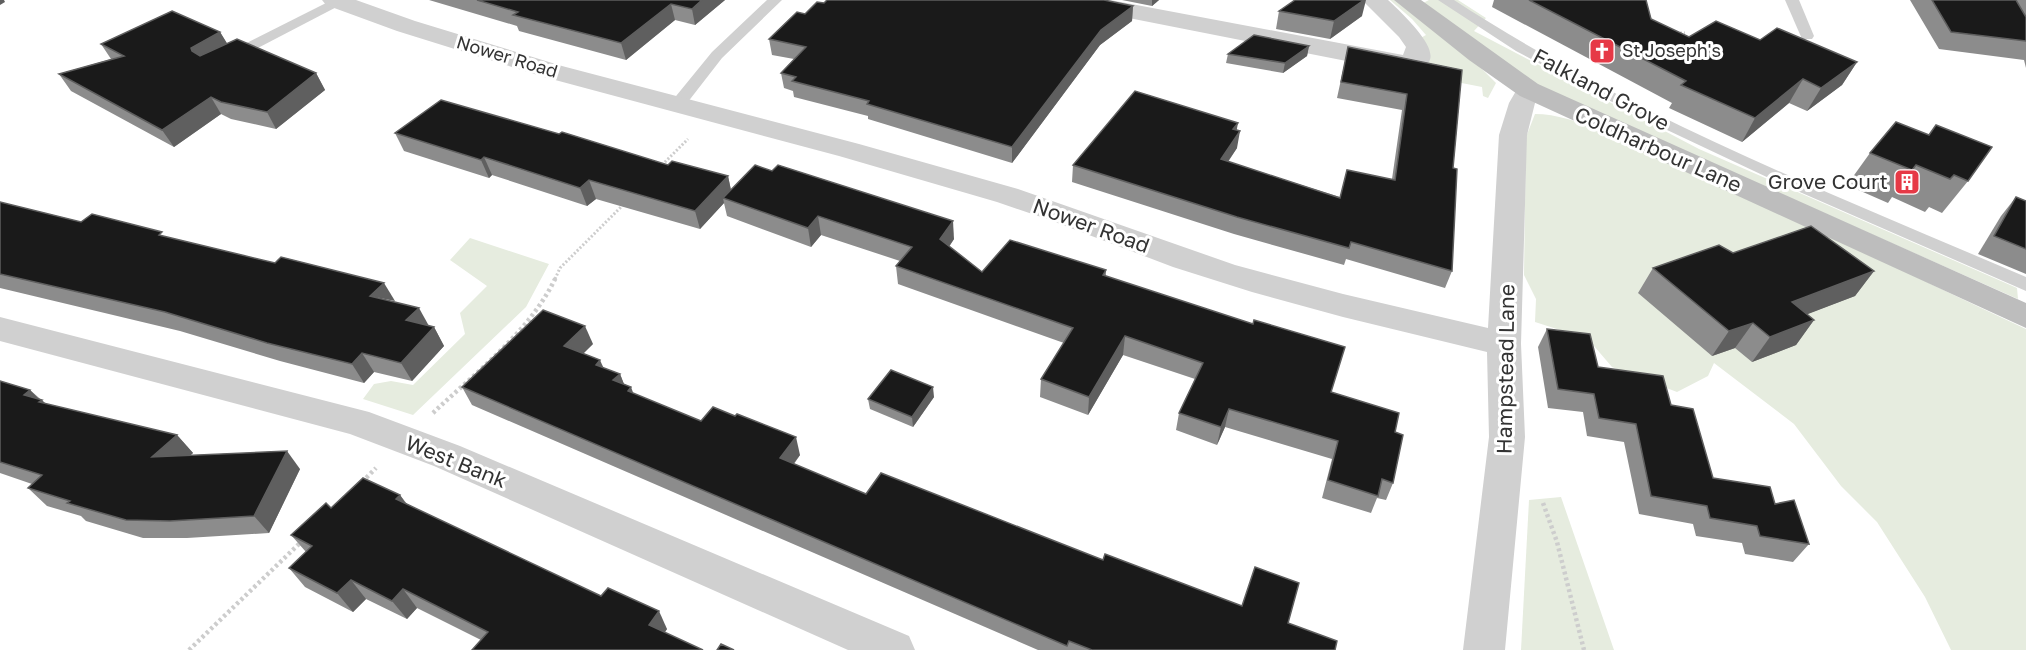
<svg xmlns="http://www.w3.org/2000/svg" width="2026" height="650" viewBox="0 0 2026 650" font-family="'Golos Text',sans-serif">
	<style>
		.green { fill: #e6ecdf }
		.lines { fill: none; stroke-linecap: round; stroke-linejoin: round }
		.path-far1 { stroke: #cdcdcd; stroke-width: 3; stroke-dasharray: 2 2; stroke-linecap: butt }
		.path { stroke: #cdcdcd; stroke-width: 4.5; stroke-dasharray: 3 3; stroke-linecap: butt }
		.lane { fill: #d0d0d0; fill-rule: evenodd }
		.street { fill: #d0d0d0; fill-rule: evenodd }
		.secondary { fill: #bdbdbd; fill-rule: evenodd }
		.wall { fill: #8c8c8c }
		.shaded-wall { fill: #5f5f5f }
		.building { fill: #1a1a1a; stroke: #5f5f5f; stroke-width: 1.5 }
		.labels { text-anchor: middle; stroke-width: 6; stroke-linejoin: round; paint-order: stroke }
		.far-poi-label { font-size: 18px; fill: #333; stroke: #fff; text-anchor: start }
		.far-street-label { font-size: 18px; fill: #333; stroke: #fff }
		.street-label { font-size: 21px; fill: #333; stroke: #fff }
		.poi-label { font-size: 21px; fill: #333; stroke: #fff; text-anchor: end }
	</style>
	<rect width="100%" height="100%" fill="#fff"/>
	<g class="green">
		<path d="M1390 0H1396L1475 62 1496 83 1488 98 1483 96 1482 87 1441 79 1415 67 1417 40 1426 35 1412 19Z"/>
		<path d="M1429 0H1458L1486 18 1474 31 1699 149 2017 288 2018 299 1532 84 1423 3Z"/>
		<path d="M1535 114C1577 114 1627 144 1667 161 1788 214 1906 273 2026 329V650H1951L1925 597 1877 522 1841 486 1794 424 1714 363 1708 376 1677 392 1612 367 1588 339 1535 322 1536 299 1524 275 1526 137Z"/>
		<path d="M470 238 549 264 526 307 413 415 363 399 374 384 391 381 413 385 465 334 460 313 487 286 450 260Z"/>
		<path d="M1561 497 1614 650H1521L1529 500Z"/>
	</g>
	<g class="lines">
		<g class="path-far1">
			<path d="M1676 33H1685"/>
			<path d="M662 165 688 139"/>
			<path d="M555 279 560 268 625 203"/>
		</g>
		<g class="path">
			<path d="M433 413C476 372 530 332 556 277"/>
			<path d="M362 482 376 468"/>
			<path d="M1543 503 1557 542 1584 650"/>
			<path d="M189 650 301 542"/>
		</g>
		<g class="lane">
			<path d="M332 0H350L235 60 230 61 223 57 225 54Z"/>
			<path d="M767 0H782L722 58 684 107H672L670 104 672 101 712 52Z"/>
			<path d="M1438 0H1454C1632 116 1832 194 2026 277V291L1786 186 1648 121 1516 51Z"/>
			<path d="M1785 0H1799L1814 36 1812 39H1802Z"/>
		</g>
		<g class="street">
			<path d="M322 0H356L415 21 562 66 859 144 1018 189 1235 265 1343 294 1488 328 1499 135 1509 103 1520 84 1529 82 1538 84 1542 90 1535 103 1527 135 1521 344 1525 437 1505 650H1463L1489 437 1487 352 1343 317 1252 292 1173 267 1047 219 997 202 839 156 544 77 397 31 326 5Z"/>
			<path d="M1061 0H1110L1403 55 1406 47 1399 37 1362 0H1388C1420 30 1468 79 1382 68L1073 7 1065 5Z"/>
			<path d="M0 317 369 412 460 446 909 636 915 650H848L434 466 350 434 0 341Z"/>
		</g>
		<path class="secondary" d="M1394 0H1421L1538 84 2026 303V328L1520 96 1469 60Z"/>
	</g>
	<g class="wall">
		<path d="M429 0H725L695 25 675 20 626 60 519 31 517 26Z"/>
		<path d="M1122 0H1159L1152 6Z"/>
		<path d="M1494 0H1646L1651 19 1689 37 1760 40 1857 62 1842 85 1807 111 1789 103 1742 142 1669 108 1672 103 1492 7Z"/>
		<path d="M1910 0H2026V68L2024 60 1939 49Z"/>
		<path d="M824 3 1133 6 1132 21 1100 45 1012 163 868 119V116L794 97 793 91 784 88 781 73 794 59 772 55 769 39 805 14Z"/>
		<path d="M1279 11 1362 16 1330 39 1276 29Z"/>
		<path d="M220 32 227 44 316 73 325 90 276 129 231 119 221 114 174 147 71 91 59 74 111 59 101 44Z"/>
		<path d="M1309 46 1307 56 1283 73 1226 63 1228 54Z"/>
		<path d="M1348 47 1462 70 1453 168 1452 271 1445 288 1346 259 1344 265 1234 234 1072 182 1073 165 1236 130 1237 148 1228 162 1340 197 1392 179 1402 110 1337 98Z"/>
		<path d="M1896 122 1968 181 1942 213 1929 207 1925 212 1892 197 1888 203 1847 185 1870 153Z"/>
		<path d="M395 133 559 134 668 165 728 176 731 190 954 239 949 247 982 272 1106 270V276L1331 392 1395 432 1393 483 1386 500 1377 498 1371 513 1322 498 1332 459 1225 427 1217 445 1176 430 1179 413 1195 379 1123 355 1088 415 1040 397 1041 379 1064 343 898 284 896 266 900 261 821 235 811 247 727 216 724 203 700 229 596 199 587 206 492 175 489 178 404 151Z"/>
		<path d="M2016 197 2026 201V274L1978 254 2001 216Z"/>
		<path d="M0 202 81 222 166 237 394 302 429 326 434 327 444 346 412 381 374 372 364 383 280 361 180 331 0 288Z"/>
		<path d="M1733 253 1874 271 1855 296 1807 314 1814 320 1796 345 1752 362 1735 348 1712 356 1638 293 1653 268Z"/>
		<path d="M1547 329 1598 367 1671 405 1713 478 1775 504 1809 544 1793 562 1745 554 1742 543 1696 536 1693 524 1639 514 1624 442 1587 436 1583 412 1548 408 1538 347Z"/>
		<path d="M593 344 583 353 604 368 620 374 624 384 634 394 701 421 800 455 794 464 866 494 1103 560 1242 606 1288 623 1335 650H1038L472 405 462 387Z"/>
		<path d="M0 381 30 390 46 404 177 435 193 453 189 456 300 469 269 533 187 538H143L86 521 81 516 47 506 28 488 32 484 0 473Z"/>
		<path d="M934 397 913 427 870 409 868 399Z"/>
		<path d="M400 495 407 504 667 629 665 632 481 640 417 608 407 619 366 599 353 612 305 587 289 568 306 552 291 535 331 508Z"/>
	</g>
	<g class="shaded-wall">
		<path d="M0 0H4L5 2 0 5Z"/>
		<path d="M702 0H725L695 25 692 9Z"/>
		<path d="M1152 0H1159L1152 6Z"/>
		<path d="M1364 0H1366L1362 16 1330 39 1334 21Z"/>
		<path d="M671 4 675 20 626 60 621 43Z"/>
		<path d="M1133 6 1132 21 1100 45 1012 163V147L1101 30Z"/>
		<path d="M220 32 230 48 201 64 192 51 191 48Z"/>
		<path d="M1309 46 1307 56 1283 73 1285 63Z"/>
		<path d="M1857 62 1842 85 1807 111 1821 88Z"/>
		<path d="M316 73 325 90 276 129 267 112Z"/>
		<path d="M1803 79 1789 103 1742 142 1755 118Z"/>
		<path d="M211 97 221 114 174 147 162 130Z"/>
		<path d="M1238 123 1235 139 1240 131 1237 148 1218 176 1221 159 1233 129Z"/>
		<path d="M484 157 492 175 489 178 481 160Z"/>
		<path d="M728 176 732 195 723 198 724 203 700 229 695 211Z"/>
		<path d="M589 180 596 199 587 206 580 188Z"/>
		<path d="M818 216 821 235 811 247 808 228Z"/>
		<path d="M953 221 954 239 941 258 940 239Z"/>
		<path d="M1874 271 1855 296 1774 327 1792 302Z"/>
		<path d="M384 283 395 301 370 296Z"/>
		<path d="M419 308 429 326 406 320Z"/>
		<path d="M1814 320 1796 345 1752 362 1770 337Z"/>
		<path d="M1753 323 1735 348 1712 356 1729 331Z"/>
		<path d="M585 326 593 344 572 365 564 346Z"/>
		<path d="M434 327 444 346 412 381 401 363Z"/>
		<path d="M1125 336 1123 355 1088 415 1089 397Z"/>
		<path d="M362 353 374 372 364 383 352 364Z"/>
		<path d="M600 360 608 378 596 365Z"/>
		<path d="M620 374 627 392 613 380Z"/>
		<path d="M631 387 638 406 628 391Z"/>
		<path d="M933 387 934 397 913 427 912 417Z"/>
		<path d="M30 390 41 401 42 400 59 418 24 395Z"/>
		<path d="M1229 409 1225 427 1217 445 1221 427Z"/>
		<path d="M177 435 193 453 169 475 152 457Z"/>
		<path d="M796 437 800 455 784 476 780 458Z"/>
		<path d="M287 451 300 469 269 533 254 516Z"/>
		<path d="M400 495 413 514 396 499Z"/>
		<path d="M351 580 366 599 353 612 337 593Z"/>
		<path d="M403 589 417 608 407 619 392 601Z"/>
		<path d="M659 611 667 629 657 643 649 625Z"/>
	</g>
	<g class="building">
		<path d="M477 0H702L692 9 671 4 621 43 513 15 518 12Z"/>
		<path d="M827 0H1104L1133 6 1101 30 1012 147 867 104 869 101 792 81 796 77 781 73 806 47 769 39 797 12 805 14 817 2 824 3Z"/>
		<path d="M1295 0H1364L1334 21 1279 11Z"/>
		<path d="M1529 0H1646L1651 19 1689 37 1716 21 1760 40 1777 28 1857 62 1821 88 1803 79 1755 118 1681 85 1686 81Z"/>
		<path d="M1932 0H2016L2026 17V41L1951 32Z"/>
		<path d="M172 11 220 32 191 48 192 51 200 56 237 39 316 73 267 112 221 102 211 97 162 130 59 74 124 56 101 44Z"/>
		<path d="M1254 35 1309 46 1285 63 1228 54Z"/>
		<path d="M1348 47 1462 70 1453 168 1457 169 1452 271 1351 242 1349 248 1237 217 1073 165 1135 91 1238 123 1233 129 1240 131 1221 159 1340 198 1347 170 1395 180 1407 94 1341 82Z"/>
		<path d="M441 100 559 134 562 132 668 165 672 161 728 176 695 211 589 180 580 188 484 157 481 160 395 133Z"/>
		<path d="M1896 122 1929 135 1936 125 1992 147 1968 181 1954 175 1950 179 1916 165 1912 170 1870 153Z"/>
		<path d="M755 165 772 171 778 165 953 221 940 239 982 272 1010 240 1106 270 1103 275 1253 324 1254 320 1345 347 1331 392 1399 413 1395 432 1403 435 1393 483 1382 479 1378 496 1328 480 1338 441 1229 409 1221 427 1179 413 1203 363 1125 336 1089 397 1041 379 1073 328 896 266 912 247 818 216 808 228 723 198Z"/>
		<path d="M2016 197 2026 201V249L1994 236Z"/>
		<path d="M0 202 81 222 92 214 162 232 159 235 275 263 281 257 384 283 370 296 419 308 406 320 434 327 401 363 362 353 352 364 267 343 165 312 0 274Z"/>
		<path d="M1811 226 1874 271 1792 302 1814 320 1770 337 1753 323 1729 331 1653 268 1719 245 1733 253Z"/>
		<path d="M543 310 585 326 564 346 600 360 596 365 620 374 613 380 631 387 628 391 701 421 713 407 735 416 737 414 796 437 780 458 866 494 881 473 1103 560 1105 554 1242 606 1255 567 1299 583 1288 623 1337 641 1335 650H1092L1069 641 1067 646 462 387Z"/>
		<path d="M1547 329 1590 334 1598 367 1663 376 1671 405 1693 409 1713 478 1770 487 1775 504 1794 500 1809 544 1760 536 1757 526 1710 518 1707 506 1651 496 1636 424 1599 418 1594 394 1558 389Z"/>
		<path d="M891 370 933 387 912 417 868 399Z"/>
		<path d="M0 381 30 390 24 395 42 400 39 402 177 435 152 457 287 451 254 516 170 521 126 520 67 503 70 501 28 488 42 475 0 462Z"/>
		<path d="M363 478 400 495 396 499 601 596 608 588 659 611 649 625 703 650H472L488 632 403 589 392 601 351 580 337 593 289 568 312 546 291 535 326 503 331 508Z"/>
		<path d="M721 644 734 650H717Z"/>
	</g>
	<defs>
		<g id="church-square" transform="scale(1.35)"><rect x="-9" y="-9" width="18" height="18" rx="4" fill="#e63946" stroke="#fff"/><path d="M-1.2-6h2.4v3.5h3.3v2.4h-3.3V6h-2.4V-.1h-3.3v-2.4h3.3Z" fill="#fff"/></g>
		<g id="building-square" transform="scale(1.35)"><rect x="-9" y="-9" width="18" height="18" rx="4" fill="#e63946" stroke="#fff"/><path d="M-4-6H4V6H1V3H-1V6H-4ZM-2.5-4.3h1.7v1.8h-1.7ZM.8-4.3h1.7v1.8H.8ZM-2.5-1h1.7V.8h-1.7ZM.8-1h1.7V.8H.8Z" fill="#fff"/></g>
	</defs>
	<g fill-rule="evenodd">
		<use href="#church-square" x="1602" y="51"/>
		<use href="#building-square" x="1907" y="182"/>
	</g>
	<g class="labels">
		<g class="far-poi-label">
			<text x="1622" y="57">St Joseph's</text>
		</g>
		<g class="far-street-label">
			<text transform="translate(507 57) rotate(17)" y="6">Nower Road</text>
		</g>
		<g class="street-label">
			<text transform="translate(1601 90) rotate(28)" y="7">Falkland Grove</text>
			<text transform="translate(1658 150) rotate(24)" y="7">Coldharbour Lane</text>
			<text transform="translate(1091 226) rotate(20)" y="7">Nower Road</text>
			<text transform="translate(1506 369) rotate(-89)" y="7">Hampstead Lane</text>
			<text transform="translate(456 462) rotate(22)" y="7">West Bank</text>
		</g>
		<g class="poi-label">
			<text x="1888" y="189">Grove Court</text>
		</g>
	</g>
</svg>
